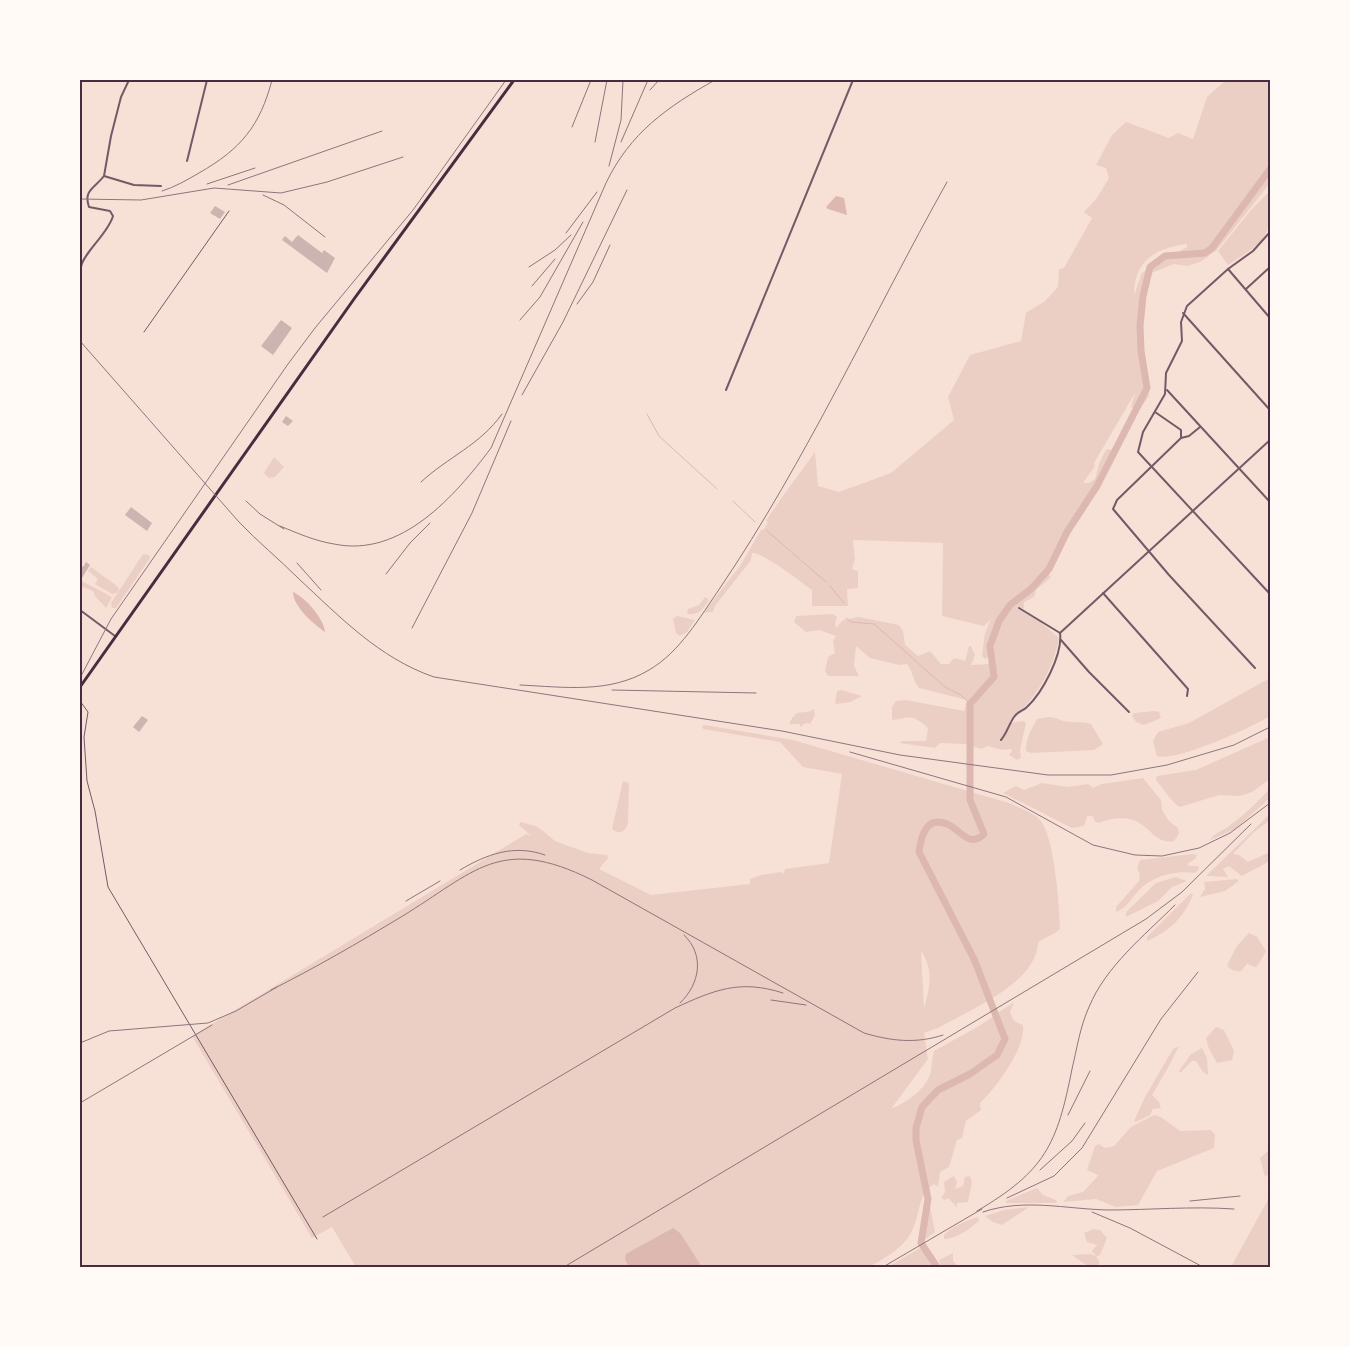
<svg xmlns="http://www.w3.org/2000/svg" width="1350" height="1347" viewBox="0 0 1350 1347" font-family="Literata,serif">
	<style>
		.green { fill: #ebcfc5; fill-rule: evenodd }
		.water { fill: #dcb8b0 }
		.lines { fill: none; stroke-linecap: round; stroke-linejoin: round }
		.stream { stroke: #dcb8b0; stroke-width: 1 }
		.river { stroke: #dcb8b0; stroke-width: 7 }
		.building { fill: #ccb4b1 }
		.service { stroke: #755966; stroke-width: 1 }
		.minor { stroke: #755966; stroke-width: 2 }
		.primary { stroke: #4a2c40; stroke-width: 3 }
		.tram { stroke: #8f747c; stroke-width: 1 }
		.rail { stroke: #8f747c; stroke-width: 1 }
		.neatline { fill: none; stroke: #4a2c40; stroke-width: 2 }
	</style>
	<rect width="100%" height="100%" fill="#f7e1d7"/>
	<g class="green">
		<path d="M1226 80H1270V183L1217 250 1200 262 1187 266 1174 264 1151 273C1141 302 1141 339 1142 370 1143 379 1149 387 1149 396L1138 412 1131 407 1135 393 1094 463 1095 466 1083 483H1089L1095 479 1100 461 1106 450 1111 449 1113 455C1093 494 1069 530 1049 569L1048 573 1051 577 1036 590 1034 597 1024 602V608L1019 609 1040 622 1059 638C1055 661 1043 686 1027 704 1021 712 1013 713 1009 723L1024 721 1026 723 1020 750 1021 758 1017 760 1009 755 1012 751 1011 749 1002 750 988 746 981 749 965 744 940 743 935 748 900 743 902 741H926L928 728C911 713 910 718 892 720V707L896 701 906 700 964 711 967 700 919 688C913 681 913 672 907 664L899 665 870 658 856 646 854 666 859 676H828L825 671 828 657 835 653 833 641 836 636 819 630 806 632 794 622 796 616 833 614 837 617 835 624 836 628 843 620 859 617 899 625 903 631 905 645 918 656 930 651 941 664H949L954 658 965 661 969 646H971L975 655 971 665 990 664 994 661C991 647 999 625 1007 614 994 623 990 640 990 655L985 659 982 656 985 633 991 619 984 626 942 616 943 543 853 540 855 559 852 569 858 571V588L847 589 848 606H812V590C801 582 763 552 752 553L751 560 715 606 713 612 703 613 740 566 761 530 764 529 768 522 766 521C782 496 798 476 815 452L818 486 839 492 891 473 954 420 948 397 970 355 1021 341 1026 313 1045 301 1058 287 1059 269 1064 268 1092 218 1084 212 1097 198 1109 178 1106 168 1096 165 1112 135 1126 122 1169 138 1178 133 1193 139 1207 97ZM1187 244V247L1142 273 1134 295C1134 260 1156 248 1187 244Z"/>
		<path d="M1270 191C1270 240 1269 238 1228 265L1218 251 1251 210Z"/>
		<path d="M274 457 284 467 275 477 269 478 264 473Z"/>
		<path d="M143 554 149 555 150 558 116 608H112L111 603Z"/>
		<path d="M91 567 117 586 119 589 117 593 112 594 95 584 98 579 88 571Z"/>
		<path d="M80 580 112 597 106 608 95 596 93 591 80 586Z"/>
		<path d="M705 597 709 600C703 609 699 616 687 614L688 609 699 605Z"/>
		<path d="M677 616 695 620 687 632 680 636 676 633 673 619Z"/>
		<path d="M1270 678V716C1253 727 1174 763 1157 756L1153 741 1158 732 1189 723Z"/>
		<path d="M841 690 862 696 850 702 835 704 837 691Z"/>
		<path d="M814 709 815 715 810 724 805 723 801 727 799 724H789C798 705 801 717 814 709Z"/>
		<path d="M1155 711 1159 712 1161 718 1144 725 1136 722 1132 716 1134 713Z"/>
		<path d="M1048 717C1054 717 1057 719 1063 721 1072 723 1081 721 1091 724L1103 744 1094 750 1031 753 1026 751C1025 740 1032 728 1037 719Z"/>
		<path d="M705 725 793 740 1009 803C1019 808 1033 812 1040 820 1054 835 1060 907 1060 929 1053 936 1045 936 1038 943 1036 984 969 1010 938 1028L924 1033 928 1059 891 1109C907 1102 927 1089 931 1071 932 1064 932 1059 934 1051L979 1026 1014 1002 1010 1012 1014 1021 1023 1025C1026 1048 996 1088 980 1103L981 1110 966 1121 962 1138 957 1140 949 1167 940 1172 938 1187 934 1184C919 1192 920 1212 914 1226 907 1246 887 1257 869 1267H356L332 1227 312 1238 192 1036 526 834 531 836 519 825 521 822 538 827 555 841 588 853 607 855 608 858 599 869 651 895 750 884V879L761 875 782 872 783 875 785 869 829 863 842 774 803 767 780 742 703 729 702 726ZM921 951C934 970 930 987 924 1008Z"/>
		<path d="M1270 737V779L1252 792 1240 796 1219 795 1180 807C1173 804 1162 787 1156 780L1157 776 1196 770Z"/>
		<path d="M1143 778 1161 800 1162 810 1169 821 1178 828 1179 834 1174 841C1158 844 1153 832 1141 824 1128 815 1111 818 1098 823L1094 820 1093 816H1087L1084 826 1072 828 1003 793 1016 786 1024 790 1042 783 1068 787 1088 784 1093 788 1102 784Z"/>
		<path d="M623 781 629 783 628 822C627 830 620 836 612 829Z"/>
		<path d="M1270 788V798L1235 829 1210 840C1214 833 1223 831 1229 826 1244 815 1258 802 1270 788Z"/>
		<path d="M1270 814V820L1253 833 1233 854 1239 855 1248 862 1270 852V861L1242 876 1229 866 1223 869 1228 877 1206 876Z"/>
		<path d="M1192 854 1197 855 1195 859 1187 864 1190 866H1198L1199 869 1195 873C1177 870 1156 875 1142 887 1133 895 1128 908 1116 912V907L1139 881 1140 874 1137 868 1140 860Z"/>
		<path d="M1176 877 1187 881 1172 887 1158 901 1126 917V912L1156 883Z"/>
		<path d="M1236 879 1239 881 1225 891 1200 897 1205 889 1204 882Z"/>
		<path d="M1191 893 1193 895C1184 917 1169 932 1147 941V937Z"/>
		<path d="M1249 933 1257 937 1266 951 1258 965 1255 967 1247 964 1241 971C1235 972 1230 970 1227 965L1237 946Z"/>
		<path d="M1216 1027 1224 1030 1234 1051 1232 1060 1217 1063 1209 1049 1206 1038Z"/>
		<path d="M1179 1046C1171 1063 1161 1080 1152 1095L1159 1102 1161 1108 1153 1109 1150 1115 1136 1122 1134 1121 1145 1097 1173 1049Z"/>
		<path d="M1202 1048 1207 1058 1208 1075 1203 1072 1196 1061H1192L1180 1073 1179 1071 1191 1054Z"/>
		<path d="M1154 1115 1161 1117 1180 1131 1211 1130 1215 1135 1214 1148 1157 1171 1138 1205 1116 1207 1096 1199 1063 1202 1068 1196 1083 1192 1097 1177 1098 1175 1087 1170 1095 1146 1099 1144 1105 1148 1114 1146 1131 1127Z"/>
		<path d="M1270 1149V1173L1265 1177 1260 1158Z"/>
		<path d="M954 1176 957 1182 955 1189 963 1186 965 1177 970 1176 972 1182 968 1202 957 1203V1207L948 1198 945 1200 941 1198 945 1192 944 1182Z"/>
		<path d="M1037 1188 1043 1195 1056 1200 1057 1203H1006V1201Z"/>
		<path d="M1270 1196V1267H1231Z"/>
		<path d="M928 1207H930L935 1232 924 1240V1219Z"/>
		<path d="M1029 1207 1002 1225 993 1222 985 1216 1004 1210Z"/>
		<path d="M978 1217 979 1221C969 1229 957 1239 944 1239V1235C954 1225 966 1221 978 1217Z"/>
		<path d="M1093 1229 1100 1230 1107 1238 1100 1255 1096 1257 1099 1261V1267H1089L1072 1255 1090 1254 1096 1256 1092 1251 1097 1245 1087 1242 1084 1233Z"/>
		<path d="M920 1248 935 1267H888Z"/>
		<path d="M953 1253V1261L959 1267H941L939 1260Z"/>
	</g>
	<g class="water">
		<path d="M836 196 844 198 847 215 828 209 826 207Z"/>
		<path d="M293 592C306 598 324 619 325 632 313 624 293 606 293 592Z"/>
		<path d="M673 1228 680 1233 702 1267H629L625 1259 626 1254Z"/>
	</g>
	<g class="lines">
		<g class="stream">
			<path d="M647 414 659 436 717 489"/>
			<path d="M733 501 755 522"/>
			<path d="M766 530 826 582"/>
			<path d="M830 586 844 603"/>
			<path d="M846 618 851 622 874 624 945 687 961 695 970 704"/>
		</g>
		<path class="river" d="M937 1267 921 1243 928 1199 916 1140V1128L922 1107 938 1090 970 1074 997 1055 1005 1039 974 959 919 852C921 836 926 816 947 824 960 829 969 849 984 834L970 800V704L994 677 990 646 999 621 1010 605 1031 589 1049 569 1067 532 1097 486 1147 388 1141 351 1140 326 1143 296 1150 267 1165 256 1205 253 1212 248 1270 169"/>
	</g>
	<g class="building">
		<path d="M215 206 225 212 220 219 210 213Z"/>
		<path d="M298 235 322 253 324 250 335 258 327 273 282 240 285 236 292 242Z"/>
		<path d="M281 320 292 328 273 355 261 346Z"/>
		<path d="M286 416 293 421 288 426 282 422Z"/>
		<path d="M131 507 152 523 147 531 125 515Z"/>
		<path d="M86 562 90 565 80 581V565L83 567Z"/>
		<path d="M142 716 148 720 139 732 133 727Z"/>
	</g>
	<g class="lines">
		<g class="service">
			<path d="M144 332 229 211"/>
			<path d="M80 701 88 712 84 737 87 781 95 811 108 887 317 1239"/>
		</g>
		<g class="minor">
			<path d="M187 161 207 80"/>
			<path d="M104 176 134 185 161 186"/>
			<path d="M1270 232 1253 251 1228 269 1187 306 1181 322 1182 341 1166 373 1165 394 1143 432 1138 452 1270 594"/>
			<path d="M81 267C83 253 108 234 113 216L110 211 89 207C83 190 95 188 104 176L111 136 121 97 129 80"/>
			<path d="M1228 269 1270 318"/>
			<path d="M1246 289 1270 267"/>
			<path d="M1183 313 1270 410"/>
			<path d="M726 390 853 80"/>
			<path d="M1167 390 1270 502"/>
			<path d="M1155 412 1181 430V438L1117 500 1113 509 1169 575 1255 668"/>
			<path d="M1181 438 1189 436 1200 427"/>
			<path d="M1103 593 1188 689 1187 696"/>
			<path d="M1019 608 1060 633"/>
			<path d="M80 610 115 636"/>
			<path d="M1061 640 1089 672 1129 712"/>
			<path d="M1001 740C1007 733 1009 724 1014 717 1017 712 1023 711 1027 707 1042 693 1063 655 1060 633L1270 440"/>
		</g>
		<path class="primary" d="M80 687 354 299 514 80"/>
		<path class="tram" d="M80 678 111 619 288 364 315 328 413 210 506 80"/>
		<g class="rail">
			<path d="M650 90 659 80"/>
			<path d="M572 127 591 80"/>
			<path d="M595 142 607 80"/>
			<path d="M621 142 648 80"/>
			<path d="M609 166 621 120 623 80"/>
			<path d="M207 184 255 168"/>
			<path d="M228 185 382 131"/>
			<path d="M162 191C175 187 187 180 199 173 241 149 260 126 272 80"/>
			<path d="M263 195 284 205 325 237"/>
			<path d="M80 199 141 200 214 188 281 193 327 182 403 157"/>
			<path d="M566 233 597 192"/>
			<path d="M529 267 555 250 571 235"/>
			<path d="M532 286 555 259"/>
			<path d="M577 304 593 282 610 245"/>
			<path d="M520 320 540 297 583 222"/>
			<path d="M80 341 239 522C258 542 279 559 298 578 340 617 379 658 434 677L782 731 900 755 1048 775H1111L1167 765 1234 745 1270 727"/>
			<path d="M522 395 563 322 627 190"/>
			<path d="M421 482C448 457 480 445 502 414"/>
			<path d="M246 501 260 514 284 529"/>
			<path d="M280 526C297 533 315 541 334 544 401 558 455 496 491 448L606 183C630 133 667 107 715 80"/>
			<path d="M297 563 321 590"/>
			<path d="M386 574 410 543 430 523"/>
			<path d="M412 628 472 513 511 421"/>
			<path d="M520 685C564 687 609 694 649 670 680 652 700 617 720 588 806 461 872 316 947 182"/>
			<path d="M612 690 756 693"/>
			<path d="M850 752 1006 797 1093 845 1135 855 1162 856 1199 848 1230 833 1270 803"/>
			<path d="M460 870C487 854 514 844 545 855"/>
			<path d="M406 901 440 881"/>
			<path d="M271 990C315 968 358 943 401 917 475 872 500 834 592 880L864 1033C891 1041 916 1044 943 1035"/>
			<path d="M771 1000 806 1005"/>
			<path d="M680 1003C700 984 705 955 684 935"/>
			<path d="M80 1043 109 1031 208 1023 236 1011 277 987"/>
			<path d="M80 1103 212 1025"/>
			<path d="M1068 1115 1090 1071"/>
			<path d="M1040 1170 1072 1141 1085 1123"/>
			<path d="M1007 1198 1054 1176 1082 1148 1161 1019 1198 972"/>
			<path d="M1190 1201 1240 1196"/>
			<path d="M977 1211C1045 1171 1057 1145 1072 1069 1077 1048 1080 1027 1089 1007 1106 966 1144 936 1175 905"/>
			<path d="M983 1212C1024 1198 1065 1209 1108 1210 1150 1210 1191 1206 1234 1209"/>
			<path d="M1092 1212 1130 1228 1203 1267"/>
			<path d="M323 1217 675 1008C714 990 740 979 783 993"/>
			<path d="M564 1267 1146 919 1182 892 1251 824"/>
			<path d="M883 1267 982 1209"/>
		</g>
	</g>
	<rect width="1350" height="1347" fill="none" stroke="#fffaf5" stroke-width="162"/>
	<rect x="81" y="81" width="1188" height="1185" class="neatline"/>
</svg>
